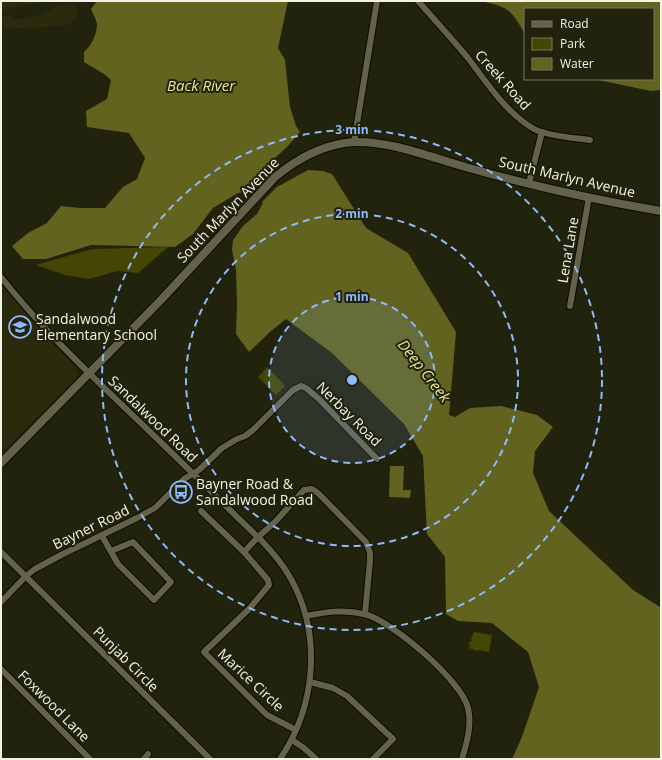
<svg xmlns="http://www.w3.org/2000/svg" width="662" height="760" viewBox="0 0 662 760" font-family="'Open Sans',sans-serif">
	<style>
		.built { fill: #2a2a0c }
		.green { fill: #464604 }
		.water { fill: #62631e }
		.pier { fill: #22230c }
		.lines { fill: none; stroke-linecap: round; stroke-linejoin: round }
		.minor-casing { stroke: #0c0c00; stroke-width: 8 }
		.tertiary-casing { stroke: #0c0c00; stroke-width: 10 }
		.minor { stroke: #62634a; stroke-width: 6 }
		.tertiary { stroke: #62634a; stroke-width: 8 }
		.ring { fill: none; stroke: #8eb9fd; stroke-width: 2; stroke-dasharray: 7 5 }
		.labels { text-anchor: middle; stroke-width: 4; stroke-linejoin: round; paint-order: stroke }
		.street-label { font-size: 14px; fill: #f3f3e5; stroke: #22230c }
		.poi-label { font-size: 14px; fill: #f3f3e5; stroke: #22230c; text-anchor: start }
		.water-label { font-size: 15px; font-style: italic; fill: #e8e989; stroke: #22230c }
		.centre { fill: #8eb9fd; stroke: #22230c; stroke-width: 2 }
		.ring-label { font-size: 12px; text-anchor: middle; font-weight: bold; fill: #8eb9fd; stroke: #22230c; stroke-width: 4; stroke-linejoin: round; paint-order: stroke }
	</style>
	<rect width="100%" height="100%" fill="#22230c"/>
	<g class="built">
		<path d="M1 1H47L2 10Z"/>
		<path d="M74 1 78 14 71 23 63 26 1 29V16H10L16 19 38 16 57 6Z"/>
		<path d="M1 285 77 370V377L1 453Z"/>
	</g>
	<g class="green">
		<path d="M168 247 138 273 117 271 89 279 65 275 36 265 92 249Z"/>
		<path d="M267 367 285 386 276 395 258 377Z"/>
		<path d="M474 632 492 635 489 652 479 650 477 651 469 648 470 641H473L471 639Z"/>
	</g>
	<g class="water">
		<path d="M97 1H288L278 48 285 60 290 107 296 126 300 132 287 147 266 166 265 172 279 186 308 170 323 171 332 174 366 228 408 253 456 332 449 415 455 417 470 408 501 406 537 415 553 427 535 451 533 473 549 511 633 590 660 607 661 612V759H512L522 737 539 687 528 652 492 623 458 621 446 614 445 557 427 534 423 456 404 424 332 353 286 319 271 331 249 352 236 334 237 304 236 270 232 250 233 240 243 226 257 214 263 203 250 191 238 193 213 208 193 234 175 247 91 245 46 259H23L12 246 28 233 47 223 61 206 80 208H105L123 187 137 179 145 158 129 133 87 127 86 111 107 99 111 80 104 74 84 62V52C91 46 97 35 97 24 96 19 93 14 91 9Z"/>
		<path d="M481 1H661V90L651 91 594 79H653V9H525V34C511 10 509 7 481 1Z"/>
		<path d="M390 466H404L403 490H411L410 498 389 497Z"/>
	</g>
	<path class="pier" d="M269 173 280 184 260 204 249 194Z"/>
	<g class="lines">
		<g class="minor-casing">
			<g id="minor">
				<path d="M418 1C435 20 452 39 468 58 487 83 506 113 534 129 546 136 575 138 590 140"/>
				<path d="M354 142 377 1"/>
				<path d="M529 183 542 132"/>
				<path d="M1 277C45 333 97 381 148 430 186 466 223 504 261 540 272 552 283 564 291 579 322 635 316 706 280 759"/>
				<path d="M570 306 589 197"/>
				<path d="M201 511 244 552 268 580 269 585 250 608 204 652 267 715 296 730"/>
				<path d="M102 536 118 564 154 600 171 582 133 542 111 551"/>
				<path d="M1 552 210 759"/>
				<path d="M244 552 258 537 275 522 304 490 312 489 318 493 366 542 370 553V561L365 614"/>
				<path d="M1 602 26 576 35 569 61 555 137 518 155 508 184 479 199 470 222 448 237 439 245 436 253 430 293 390 301 386 306 388 319 399 377 459"/>
				<path d="M306 616C325 612 344 609 364 614 391 620 462 681 468 708 472 725 467 742 462 759"/>
				<path d="M1 669 90 759"/>
				<path d="M310 682 333 688 347 696 393 739 373 759"/>
				<path d="M292 740 304 748 316 759"/>
				<path d="M144 759 148 754"/>
			</g>
		</g>
		<g class="tertiary-casing">
			<path id="tertiary" d="M1 463 160 301 275 177C298 158 323 144 354 142 393 141 432 158 469 168 532 186 596 200 661 211"/>
		</g>
		<use href="#minor" class="minor"/>
		<use href="#tertiary" class="tertiary"/>
	</g>
	<circle cx="352" cy="380" r="83" fill="#8eb9fd" fill-opacity=".12"/>
	<g class="ring">
		<circle cx="352" cy="380" r="83"/>
		<circle cx="352" cy="380" r="166"/>
		<circle cx="352" cy="380" r="250"/>
	</g>
	<defs>
		<g id="school-ring" transform="scale(1.15)"><circle r="9.5" fill="#22230c" stroke="#8eb9fd" stroke-width="1.5"/><path d="M0-5L7-2L0 1L-7-2ZM-4 1L0 2.5L4 1V4Q0 6-4 4Z" fill="#8eb9fd"/></g>
		<g id="bus-ring" transform="scale(1.15)"><circle r="9.5" fill="#22230c" stroke="#8eb9fd" stroke-width="1.5"/><path d="M-5-6H5V4H4V6H2V4H-2V6H-4V4H-5ZM-3.5-4V0h7V-4ZM-3.5 1.2v1.5H-2V1.2ZM2 1.2v1.5H3.5V1.2Z" fill="#8eb9fd"/></g>
	</defs>
	<g fill-rule="evenodd">
		<use href="#school-ring" x="20" y="327"/>
		<use href="#bus-ring" x="181" y="492"/>
	</g>
	<g class="labels">
		<g class="street-label">
			<text transform="translate(503 80) rotate(48)" y="5">Creek Road</text>
			<text transform="translate(567 177) rotate(13)" y="5">South Marlyn Avenue</text>
			<text transform="translate(228 210) rotate(-46)" y="5">South Marlyn Avenue</text>
			<text transform="translate(568 250) rotate(-80)" y="5">Lena Lane</text>
			<text transform="translate(349 414) rotate(45)" y="5">Nerbay Road</text>
			<text transform="translate(153 419) rotate(44)" y="5">Sandalwood Road</text>
			<text transform="translate(91 527) rotate(-26)" y="5">Bayner Road</text>
			<text transform="translate(126 659) rotate(45)" y="5">Punjab Circle</text>
			<text transform="translate(251 680) rotate(43)" y="5">Marice Circle</text>
			<text transform="translate(54 706) rotate(45)" y="5">Foxwood Lane</text>
		</g>
		<g class="poi-label">
			<text x="36" y="324">Sandalwood<tspan x="36" dy="16">Elementary School</tspan></text>
			<text x="196" y="489">Bayner Road &amp;<tspan x="196" dy="16">Sandalwood Road</tspan></text>
		</g>
		<g class="water-label">
			<text x="201" y="91">Back River</text>
			<text transform="translate(424 371) rotate(52)" y="5">Deep Creek</text>
		</g>
	</g>
	<circle cx="352" cy="380" r="6" class="centre"/>
	<g class="ring-label">
		<text x="352" y="134">3 min</text>
		<text x="352" y="218">2 min</text>
		<text x="352" y="301">1 min</text>
	</g>
	<rect width="662" height="760" fill="none" stroke="#f3f3e5" stroke-width="4"/>
	<rect x="524" y="8" width="130" height="72" fill="#22230c" stroke="#767663"/>
	<rect x="532" y="21" width="20" height="6" fill="#62634a" stroke="#767663"/>
	<text x="560" y="28" font-size="12" fill="#f3f3e5">Road</text>
	<rect x="532" y="38" width="20" height="12" fill="#464604" stroke="#767663"/>
	<text x="560" y="48" font-size="12" fill="#f3f3e5">Park</text>
	<rect x="532" y="58" width="20" height="12" fill="#62631e" stroke="#767663"/>
	<text x="560" y="68" font-size="12" fill="#f3f3e5">Water</text>
</svg>
